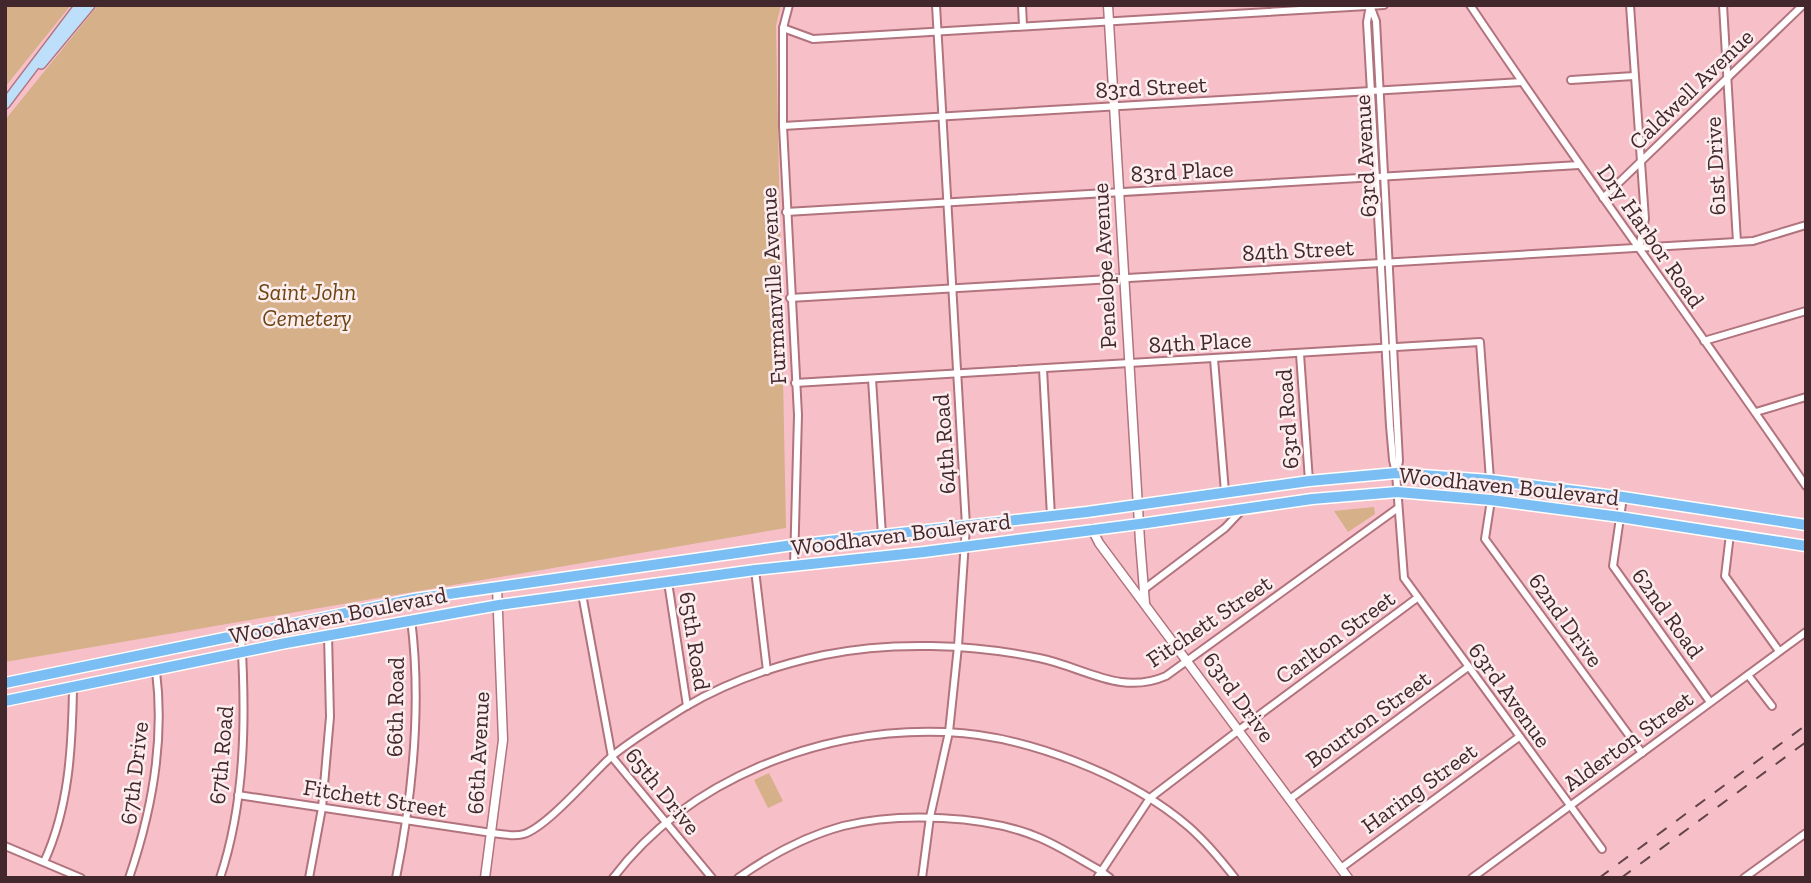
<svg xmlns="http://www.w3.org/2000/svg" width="1811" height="883" viewBox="0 0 1811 883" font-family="'Zilla Slab',serif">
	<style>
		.green { fill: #d5b089 }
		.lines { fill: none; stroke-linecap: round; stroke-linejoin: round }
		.minor-casing { stroke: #b1737d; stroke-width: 10 }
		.tertiary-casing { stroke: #b1737d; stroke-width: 11 }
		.secondary-casing { stroke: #b1737d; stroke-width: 12 }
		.primary-casing { stroke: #fff; stroke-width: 13 }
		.minor { stroke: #fff; stroke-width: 6 }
		.tertiary { stroke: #fff; stroke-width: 8 }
		.secondary { stroke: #bddff9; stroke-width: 9 }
		.primary { stroke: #7bbef4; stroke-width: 10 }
		.rail { stroke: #634449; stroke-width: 2; stroke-dasharray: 12 12; stroke-linecap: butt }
		.labels { text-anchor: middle; stroke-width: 5; stroke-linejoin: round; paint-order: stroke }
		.street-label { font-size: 23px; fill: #42282c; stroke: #fcedef }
		.park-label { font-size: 23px; font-style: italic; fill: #6c440f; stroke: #fcedef }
	</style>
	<rect width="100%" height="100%" fill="#f7c0c8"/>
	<g class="green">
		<path d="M5 5H71L5 87Z"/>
		<path d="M98 5H781L776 26 786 528 5 662V120Z"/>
		<path d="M1374 507 1375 514 1348 532 1334 511Z"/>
		<path d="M769 773 783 801 768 808 754 780Z"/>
	</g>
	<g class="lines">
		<g class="minor-casing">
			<g id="minor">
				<path d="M789 5 783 28V126L798 415 794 565"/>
				<path d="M1022 5 1023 26"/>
				<path d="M1370 5 1367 22 1390 426 1393 460 1396 473 1404 578 1602 849"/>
				<path d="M1470 5C1579 168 1696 325 1806 486"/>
				<path d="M1630 5 1645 219 1639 248"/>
				<path d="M1723 5 1737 242"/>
				<path d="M1371 8 1376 21 1399 461 1397 471"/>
				<path d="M783 28 813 39 1384 5"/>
				<path d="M1571 80 1634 76"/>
				<path d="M783 126 1522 82"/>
				<path d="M1603 198 1803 5"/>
				<path d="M786 212 1579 165"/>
				<path d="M790 298 1753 241 1806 225"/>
				<path d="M1704 341 1806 311"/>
				<path d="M1300 354 1309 481"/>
				<path d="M1214 359 1225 492"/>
				<path d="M1043 369 1051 516"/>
				<path d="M872 379 882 535"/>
				<path d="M795 383 1480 342 1490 480"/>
				<path d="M1756 412 1806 397"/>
				<path d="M1623 497 1613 566 1710 702"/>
				<path d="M1491 500 1485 539 1642 753"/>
				<path d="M1730 534 1725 576 1779 651"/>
				<path d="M755 570 767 671"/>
				<path d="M668 582 687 706"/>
				<path d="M1143 590 1225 528 1242 510"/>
				<path d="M582 594 612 757 712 878"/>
				<path d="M1748 675 1772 706"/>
				<path d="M238 795 492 833C501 834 515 837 524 834 548 826 590 776 611 757 633 739 661 722 685 707 727 682 777 665 824 655 891 641 972 644 1039 658 1084 667 1120 696 1166 676L1398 508"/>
				<path d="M1290 799 1468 667"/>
				<path d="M5 846 81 878"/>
				<path d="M44 862C69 808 72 748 73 689"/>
				<path d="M1341 868 1519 737"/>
				<path d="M129 878C152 811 165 742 156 671"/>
				<path d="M220 878C246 800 246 715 241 634"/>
				<path d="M309 878 322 808 330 717 328 635"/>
				<path d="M396 878C413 793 422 705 411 619"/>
				<path d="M613 878C689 778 822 727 946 732 1025 735 1129 775 1189 827 1206 842 1221 860 1235 878"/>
				<path d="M738 878C769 856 806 836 843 826 899 812 987 815 1040 838 1061 847 1081 860 1101 871L1110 878"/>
				<path d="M922 878 930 817 949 732 958 646 966 526 936 5"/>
				<path d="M1097 878 1150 798 1239 730 1417 598"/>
				<path d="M1472 878 1806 632"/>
				<path d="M1744 878 1806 833"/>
			</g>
		</g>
		<g class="tertiary-casing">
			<g id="tertiary">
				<path d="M1108 5 1140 541 1145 603"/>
				<path d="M1092 529 1099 543 1348 878"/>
				<path d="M485 878 503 740 497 587"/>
			</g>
		</g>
		<g class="secondary-casing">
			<g id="secondary">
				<path d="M41 64 90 5"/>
				<path d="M5 104 80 5"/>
			</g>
		</g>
		<g class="primary-casing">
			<g id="primary">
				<path d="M5 683 414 599 793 545 1087 512 1309 481 1396 473 1490 480 1623 497 1806 525"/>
				<path d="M5 701 286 643 499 605 755 570 924 552 1147 523 1312 499 1397 492 1491 500 1620 517 1806 546"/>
			</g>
		</g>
		<use href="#minor" class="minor"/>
		<use href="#tertiary" class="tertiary"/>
		<use href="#secondary" class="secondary"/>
		<use href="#primary" class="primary"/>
		<g class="rail">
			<path d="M1599 878 1806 725"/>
			<path d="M1621 878 1806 742"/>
		</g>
	</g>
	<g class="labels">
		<g class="street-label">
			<text transform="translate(1151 87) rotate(-3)" y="8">83rd Street</text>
			<text transform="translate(1691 89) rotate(-44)" y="8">Caldwell Avenue</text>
			<text transform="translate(1365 156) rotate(-93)" y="8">63rd Avenue</text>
			<text transform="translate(1715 166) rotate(-93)" y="8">61st Drive</text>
			<text transform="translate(1182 171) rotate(-3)" y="8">83rd Place</text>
			<text transform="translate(1651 236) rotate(55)" y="8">Dry Harbor Road</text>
			<text transform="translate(1298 250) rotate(-3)" y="8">84th Street</text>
			<text transform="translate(1104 266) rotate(-93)" y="8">Penelope Avenue</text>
			<text transform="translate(773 286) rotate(-93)" y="8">Furmanville Avenue</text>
			<text transform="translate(1200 342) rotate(-3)" y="8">84th Place</text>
			<text transform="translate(1287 419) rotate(-94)" y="8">63rd Road</text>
			<text transform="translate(944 444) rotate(-94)" y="8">64th Road</text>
			<text transform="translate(1509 486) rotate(6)" y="8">Woodhaven Boulevard</text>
			<text transform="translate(901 534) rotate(-7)" y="8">Woodhaven Boulevard</text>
			<text transform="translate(1668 613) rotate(54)" y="8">62nd Road</text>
			<text transform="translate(338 615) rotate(-11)" y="8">Woodhaven Boulevard</text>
			<text transform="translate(1566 620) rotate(54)" y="8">62nd Drive</text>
			<text transform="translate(1209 621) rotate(-34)" y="8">Fitchett Street</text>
			<text transform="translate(1335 637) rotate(-36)" y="8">Carlton Street</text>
			<text transform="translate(695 641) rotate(81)" y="8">65th Road</text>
			<text transform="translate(1510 695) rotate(54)" y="8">63rd Avenue</text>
			<text transform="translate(1239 697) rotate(54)" y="8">63rd Drive</text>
			<text transform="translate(395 707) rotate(-89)" y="8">66th Road</text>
			<text transform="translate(1368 719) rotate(-36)" y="8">Bourton Street</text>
			<text transform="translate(1628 741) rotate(-36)" y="8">Alderton Street</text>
			<text transform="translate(478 753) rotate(-87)" y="8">66th Avenue</text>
			<text transform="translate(221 755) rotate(-85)" y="8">67th Road</text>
			<text transform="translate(134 773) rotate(-83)" y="8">67th Drive</text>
			<text transform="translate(1419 788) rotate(-36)" y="8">Haring Street</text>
			<text transform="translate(663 791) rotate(51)" y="8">65th Drive</text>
			<text transform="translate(375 798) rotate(9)" y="8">Fitchett Street</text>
		</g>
		<g class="park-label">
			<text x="307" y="300">Saint John<tspan x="307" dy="26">Cemetery</tspan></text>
		</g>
	</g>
	<rect width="1811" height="883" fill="none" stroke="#42282c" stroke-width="14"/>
</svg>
